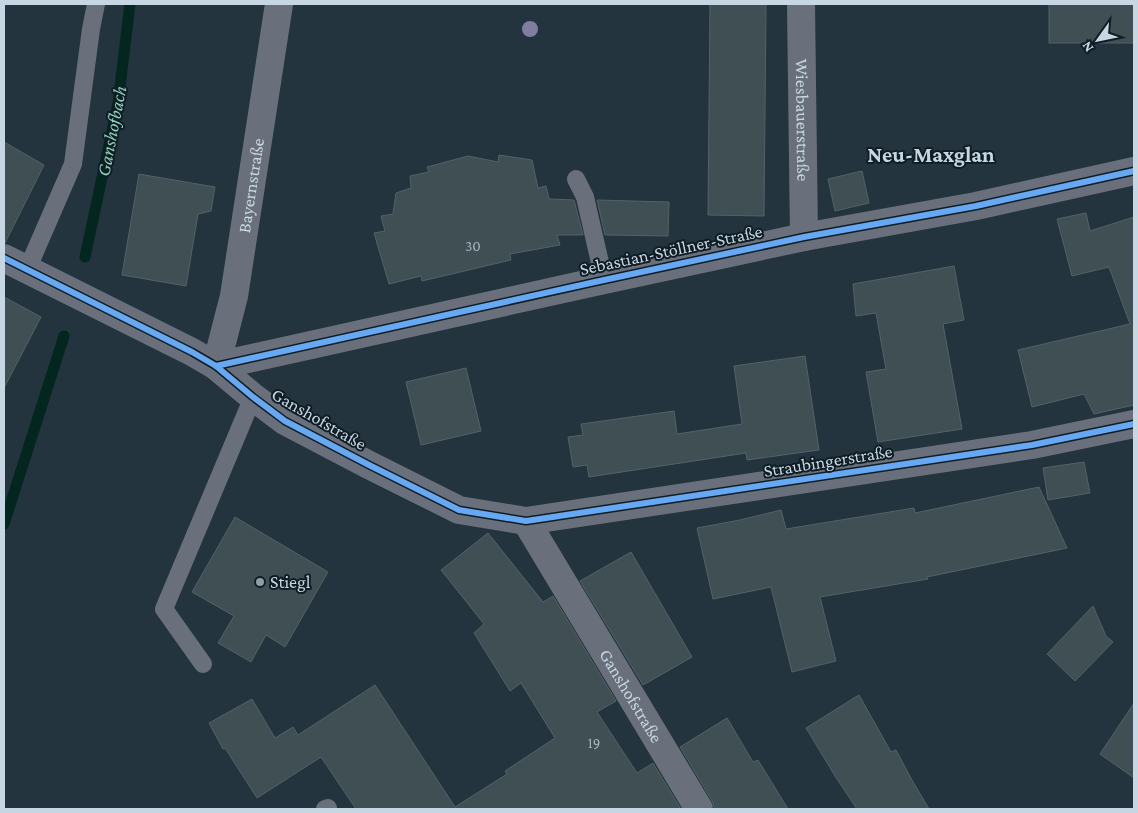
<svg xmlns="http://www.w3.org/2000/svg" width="1138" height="813" viewBox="0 0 1138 813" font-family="'Crimson Pro',serif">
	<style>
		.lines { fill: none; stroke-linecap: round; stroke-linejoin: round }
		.stream { stroke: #03271f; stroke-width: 11 }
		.building { fill: #3f4f54; stroke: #526368 }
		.service { stroke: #6a707b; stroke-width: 18 }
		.minor { stroke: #6a707b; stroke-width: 28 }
		.cycleway-casing { stroke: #101d25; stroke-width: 9 }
		.cycleway { stroke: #66a8f1; stroke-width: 6 }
		.tree { fill: #807da0 }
		.poi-dot { fill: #8d9ea9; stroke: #101d25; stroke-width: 2 }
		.labels { text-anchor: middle; stroke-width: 4; stroke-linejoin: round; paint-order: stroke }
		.number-label { font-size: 15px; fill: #a4b5bf }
		.street-label { font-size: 18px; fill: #c6d7e3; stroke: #101d25 }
		.poi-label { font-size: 18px; fill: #c6d7e3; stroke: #101d25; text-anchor: start }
		.water-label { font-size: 19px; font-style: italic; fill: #8ad1ba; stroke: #101d25 }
		.district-label { font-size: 22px; font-weight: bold; fill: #c6d7e3; stroke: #101d25 }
	</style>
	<rect width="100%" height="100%" fill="#23343e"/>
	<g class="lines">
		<g class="stream">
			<path d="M85 257 118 103 130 4"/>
			<path d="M4 524 64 336"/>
		</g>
	</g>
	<g class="building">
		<path d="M710 4H766L764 216 708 215Z"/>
		<rect x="1049" y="4" width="85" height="39"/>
		<path d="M4 142 44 165 5 243 4 242Z"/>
		<path d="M499 155 532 160 538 188 546 186 549 199 574 200 583 235H557L560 245 510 254 511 260 422 281 421 276 389 284 374 233 385 231 381 216 393 214 396 193 411 188 410 176 429 172 427 167 468 156 498 162Z"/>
		<path d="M862 171 869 203 835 211 828 179Z"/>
		<path d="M139 174 215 187 211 211 198 214 186 286 122 275Z"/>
		<path d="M597 200 669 202 668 236 605 235Z"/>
		<path d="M1086 213 1090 231 1134 217V405L1094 414 1084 394 1032 407 1018 350 1130 324 1109 267 1072 276 1057 219Z"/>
		<path d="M954 266 964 320 943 324 962 429 878 442 866 372 886 369 876 313 856 316 853 284Z"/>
		<path d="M4 297 41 317 4 388Z"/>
		<path d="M805 356 819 450 747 460 746 453 589 477 587 465 573 467 568 437 583 435 581 424 674 411 677 434 742 424 734 366Z"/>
		<path d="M466 368 481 431 421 445 406 382Z"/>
		<path d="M1084 462 1090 493 1048 500 1043 468Z"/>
		<path d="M1039 487 1067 548 927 577 928 579 820 597 836 661 792 672 771 587 713 599 697 528 740 520 781 510 786 529 914 508 915 513Z"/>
		<path d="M235 517 328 572 285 647 266 635 251 662 218 643 234 616 192 592Z"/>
		<path d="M488 533 543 602 553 596 616 701 597 712 637 773 653 763 681 809H356L321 757 257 798 225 748 223 749 209 723 252 699 275 738 293 727 298 735 375 685 455 807 507 774 505 771 555 738 521 683 510 691 474 633 484 624 441 570Z"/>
		<path d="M631 552 692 657 643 685 580 581Z"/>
		<path d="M1093 606 1106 636 1113 642 1075 681 1047 654Z"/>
		<path d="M859 695 891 752 896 750 912 780 929 809H857L835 776 806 728Z"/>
		<path d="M1134 703V778L1100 754Z"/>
		<path d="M727 718 753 762 758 760 788 809H715L712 801 680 747Z"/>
	</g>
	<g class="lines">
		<g class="service">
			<path d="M576 179 585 197 604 280"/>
			<path d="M27 270 73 164 91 29 96 4"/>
			<path d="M203 664 164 609 253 397"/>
			<path d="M325 809 328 808"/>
		</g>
		<g class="minor">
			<path id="s1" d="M801 4 804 237"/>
			<path d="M4 258 192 352 216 366 253 397 285 421 369 465 459 510 526 521 1032 445 1134 424"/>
			<path d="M216 366 604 280 804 237 976 206 1134 171"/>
			<path id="s2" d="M216 366 234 296 279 4"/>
			<path id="s3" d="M526 521 699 809"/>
		</g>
		<g class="cycleway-casing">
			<g id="cycleway">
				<path d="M4 258 192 352 216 366 253 397 285 421 369 465 459 510 526 521 1032 445 1134 424"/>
				<path d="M216 366 604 280 804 237 976 206 1134 171"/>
			</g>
		</g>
		<use href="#cycleway" class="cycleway"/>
	</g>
	<circle class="tree" cx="530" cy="29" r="8"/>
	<circle class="poi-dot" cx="260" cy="582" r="5"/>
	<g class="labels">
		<g class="number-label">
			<text x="473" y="251">30</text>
			<text x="594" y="748">19</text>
		</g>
		<g class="street-label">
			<text dy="6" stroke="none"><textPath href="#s1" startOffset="116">Wiesbauerstraße</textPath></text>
			<text dy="6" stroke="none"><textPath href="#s2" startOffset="184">Bayernstraße</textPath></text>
			<text transform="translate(671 250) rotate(-12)" y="6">Sebastian-Stöllner-Straße</text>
			<text transform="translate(319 419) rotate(30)" y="6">Ganshofstraße</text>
			<text transform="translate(828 461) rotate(-9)" y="6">Straubingerstraße</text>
			<text dy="6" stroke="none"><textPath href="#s3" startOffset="204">Ganshofstraße</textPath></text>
		</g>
		<g class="poi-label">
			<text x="270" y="588">Stiegl</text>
		</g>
		<g class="water-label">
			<text transform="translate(111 131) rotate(-79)" y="7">Ganshofbach</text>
		</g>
		<g class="district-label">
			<text x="931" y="162">Neu-Maxglan</text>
		</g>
	</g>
	<rect width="1138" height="813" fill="none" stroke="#c6d7e3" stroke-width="10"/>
	<g transform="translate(1098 40) rotate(237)" stroke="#101d25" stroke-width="4" paint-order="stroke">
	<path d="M0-4L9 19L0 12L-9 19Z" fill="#c6d7e3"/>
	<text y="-8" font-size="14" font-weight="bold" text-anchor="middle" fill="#c6d7e3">N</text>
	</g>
</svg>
